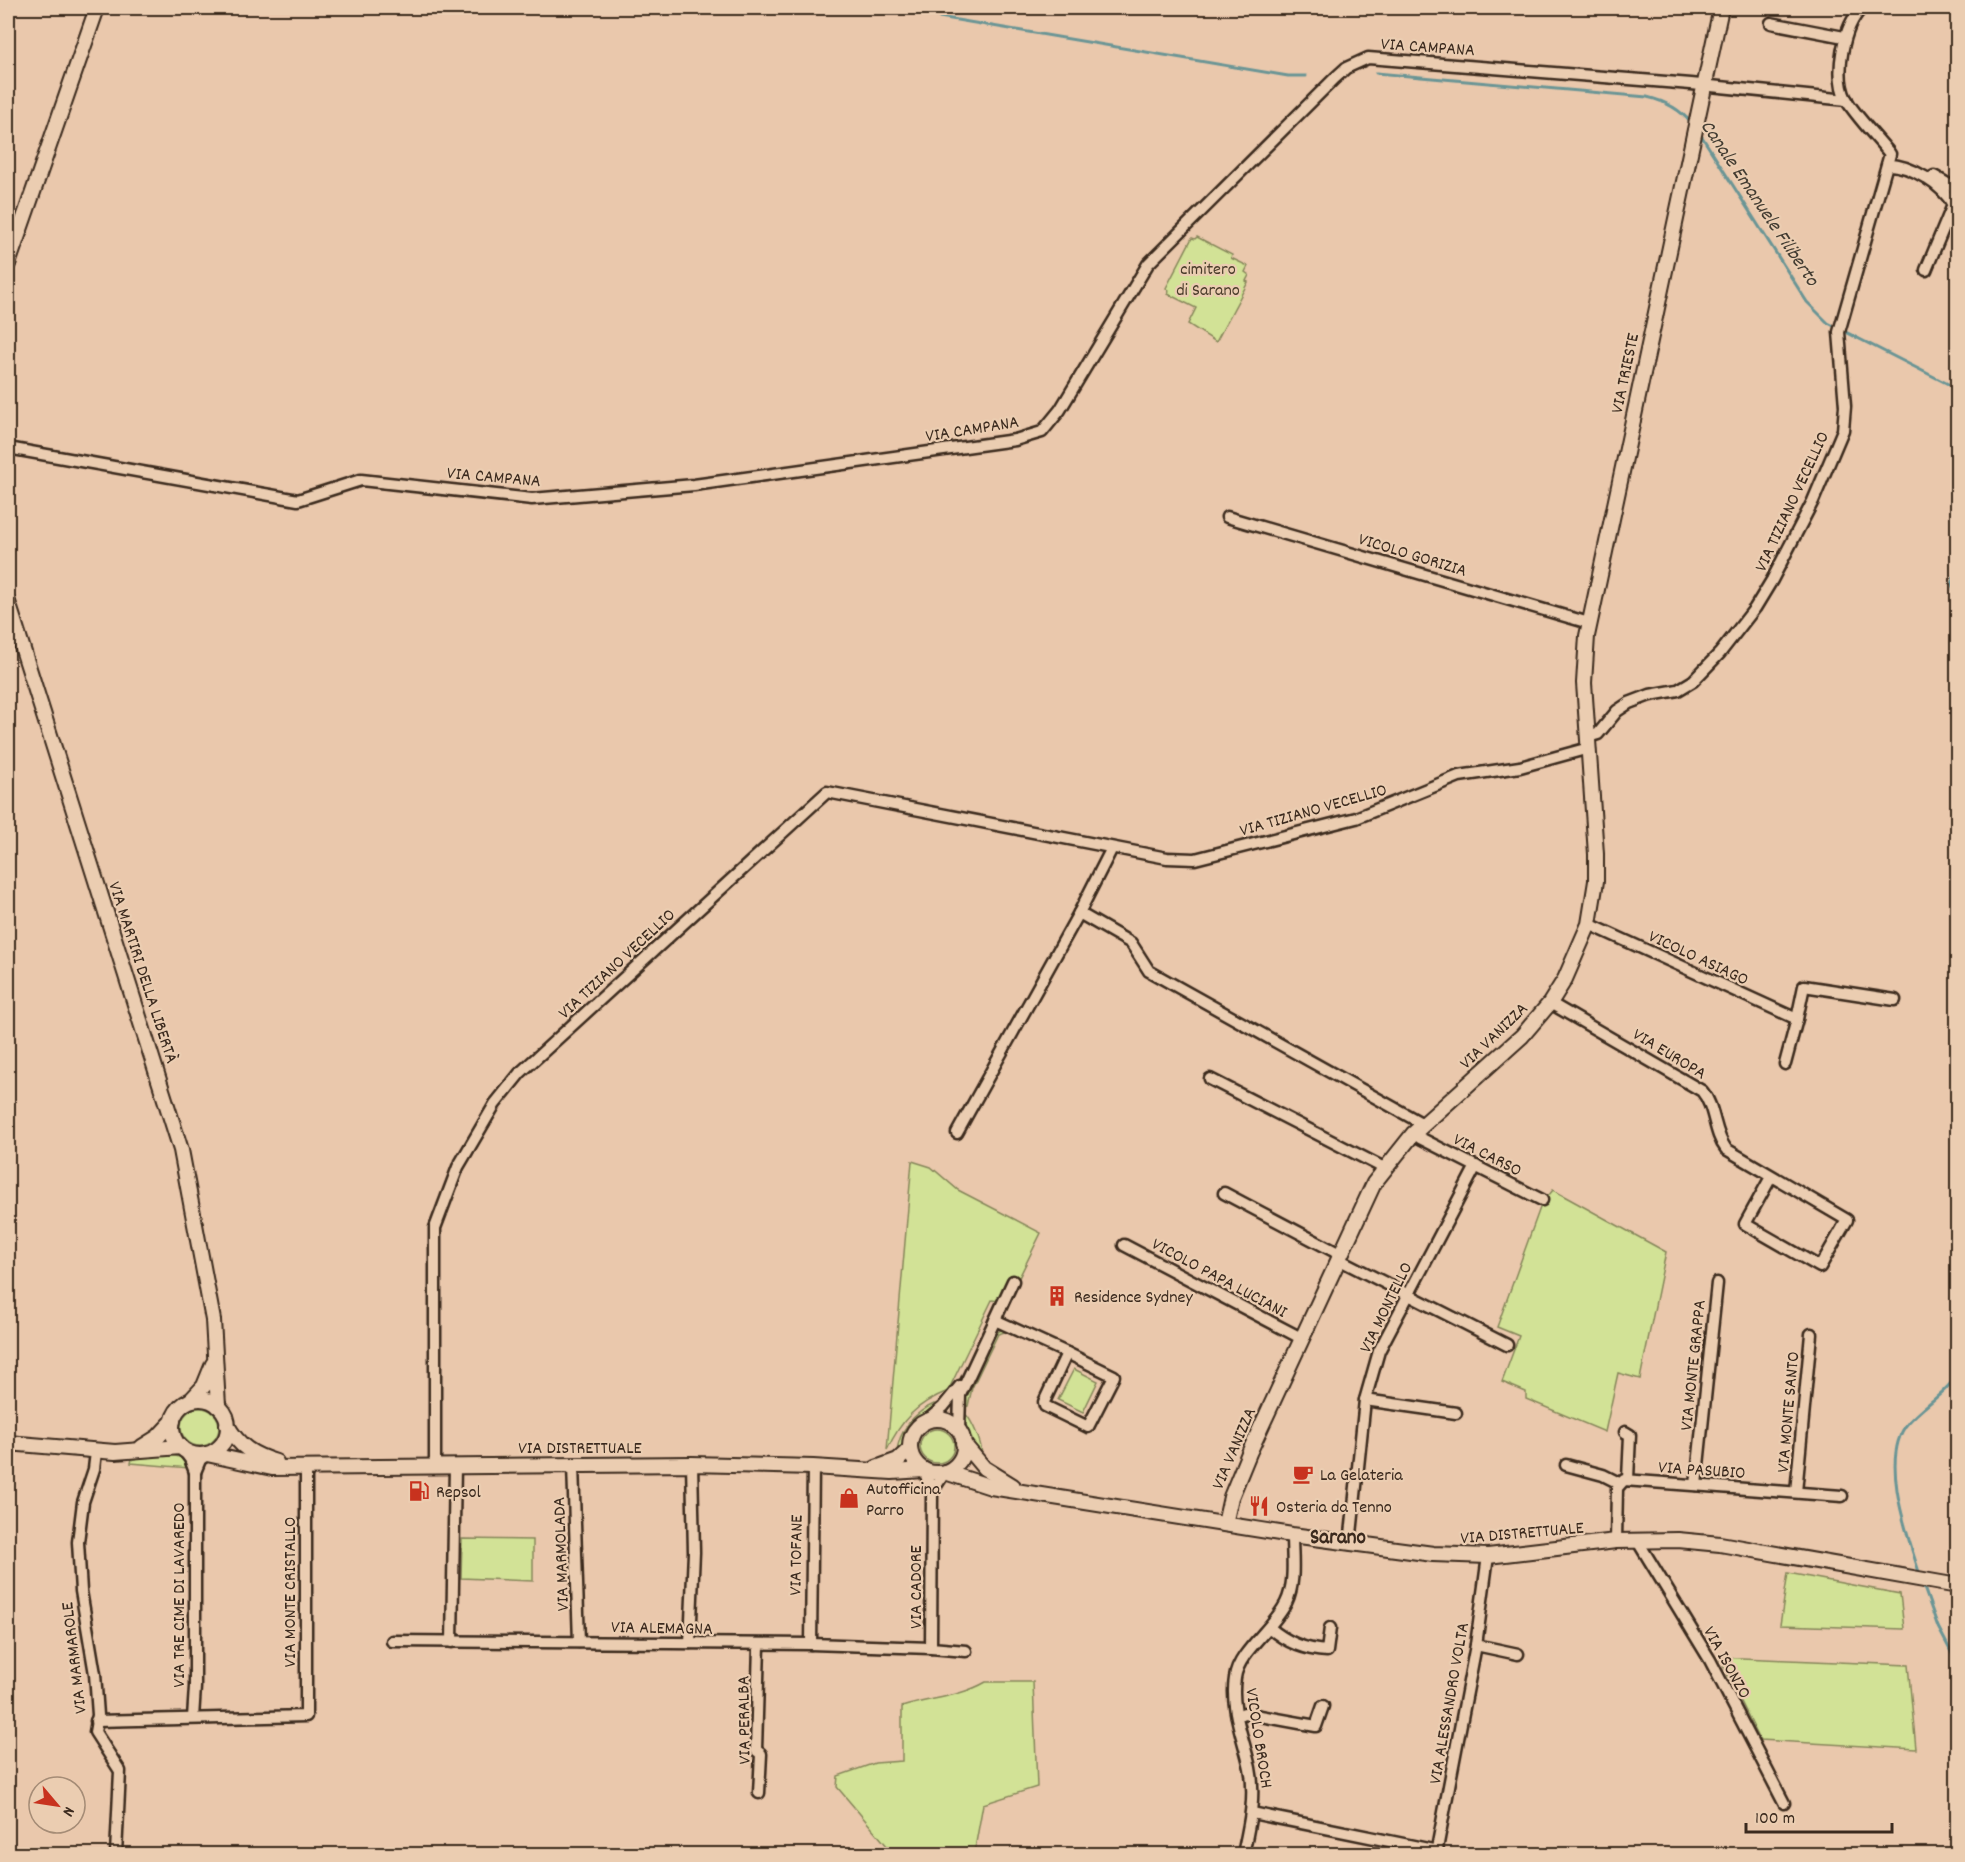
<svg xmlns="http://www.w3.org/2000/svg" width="1965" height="1862" viewBox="0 0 1965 1862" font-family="Dekko,sans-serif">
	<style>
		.green { fill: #d2e296; stroke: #86865a; stroke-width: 1.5 }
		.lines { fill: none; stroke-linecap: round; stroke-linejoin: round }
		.stream { stroke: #6b9595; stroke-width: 3 }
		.street-casing { stroke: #3b2a1e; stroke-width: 15 }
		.secondary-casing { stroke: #3b2a1e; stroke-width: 18 }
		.street { stroke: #ebcdb1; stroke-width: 10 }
		.secondary { stroke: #ebcdb1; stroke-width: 14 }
		.labels { text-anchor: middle; stroke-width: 4.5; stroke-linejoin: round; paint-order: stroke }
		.street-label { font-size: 18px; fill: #3b2a1e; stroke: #ebcdb1 }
		.park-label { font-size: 18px; fill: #4a3c2a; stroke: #ebcdb1 }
		.poi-label { font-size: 18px; fill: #3b2a1e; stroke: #ebcdb1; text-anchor: start }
		.water-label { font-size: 20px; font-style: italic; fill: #433c32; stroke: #ebcdb1 }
		.quarter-label { font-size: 21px; font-weight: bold; fill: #3b2a1e; stroke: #ebcdb1 }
	</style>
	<rect width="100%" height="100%" fill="#eac8ac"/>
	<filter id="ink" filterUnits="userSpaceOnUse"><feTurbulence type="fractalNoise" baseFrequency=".0167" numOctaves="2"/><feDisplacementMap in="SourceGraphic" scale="12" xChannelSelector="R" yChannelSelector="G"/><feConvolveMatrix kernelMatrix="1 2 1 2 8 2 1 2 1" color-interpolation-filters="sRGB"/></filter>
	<g filter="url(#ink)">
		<g class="green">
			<path d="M1197 237 1232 255 1231 258 1248 266 1245 272 1249 275 1246 281 1248 282 1216 342 1188 324 1196 308 1168 294 1169 290 1166 288 1192 238 1195 239Z"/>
			<path d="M912 1161 931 1167 958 1190 1041 1233 1007 1302 992 1300 948 1391C917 1403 901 1420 887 1450Z"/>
			<path d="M1553 1190 1666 1252 1640 1379 1618 1373 1605 1432 1526 1399V1392L1502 1382 1519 1336 1497 1327 1541 1205Z"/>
			<path d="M1001 1330 1008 1331 998 1334 972 1388 968 1406 962 1407 966 1393 994 1335Z"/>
			<path d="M1074 1369 1098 1381 1083 1412 1058 1400Z"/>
			<path d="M934 1404 940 1405 913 1427 904 1445 897 1453C898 1431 915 1412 934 1404Z"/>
			<circle cx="200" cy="1427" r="19"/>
			<path d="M962 1412C970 1414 984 1447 981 1455L970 1442Z"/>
			<circle cx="937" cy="1446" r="17"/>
			<path d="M170 1454 185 1459 189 1468 131 1463 132 1459Z"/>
			<path d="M462 1539 533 1540V1581L461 1578Z"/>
			<path d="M1788 1573 1900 1594 1904 1629 1780 1625Z"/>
			<path d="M1719 1657 1908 1665 1916 1749 1760 1740Z"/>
			<path d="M986 1682H1033L1037 1787 983 1804 974 1854H894L837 1787 838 1776 875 1763 902 1761V1707C930 1698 960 1697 986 1682Z"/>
		</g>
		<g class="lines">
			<g class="stream">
				<path d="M886 8 1288 76H1306"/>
				<path d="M1376 73 1647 97C1664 101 1680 109 1691 123"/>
				<path d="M1699 132 1807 302 1828 323 1958 389"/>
				<path d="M1958 565 1952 584 1958 603"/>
				<path d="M1920 1575C1908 1537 1878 1457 1908 1423 1924 1405 1945 1394 1958 1374"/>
				<path d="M1923 1585 1938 1627 1958 1665"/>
			</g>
			<g class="street-casing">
				<g id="street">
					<path d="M1771 23 1844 37"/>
					<path d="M1887 165C1910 164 1943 185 1953 205L1958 200"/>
					<path d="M1934 176 1958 190"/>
					<path d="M1926 270 1953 205"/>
					<path d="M8 448 298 500 361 480 532 499 694 485 1015 440 1042 432 1060 410 1148 264 1335 78 1346 68 1368 58 1691 84 1847 100"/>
					<path d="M1227 517 1589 623"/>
					<path d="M1588 737 1598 734 1617 711 1629 703 1650 695 1678 690 1693 681 1720 653 1755 608 1772 580 1813 501 1843 430 1845 406 1839 332 1890 154C1880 141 1852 112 1846 99 1834 75 1843 26 1862 8"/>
					<path d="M1079 913 1131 943 1149 971 1423 1124"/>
					<path d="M1589 924 1797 1019 1785 1064"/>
					<path d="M1550 1003 1702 1091C1716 1108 1713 1132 1726 1149L1847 1220 1820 1267 1745 1224 1771 1177"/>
					<path d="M1797 1019 1804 986 1895 1000"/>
					<path d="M1210 1079 1384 1168"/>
					<path d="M957 1133 1079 913 1112 848"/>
					<path d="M1420 1138 1542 1200"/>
					<path d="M1224 1193 1334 1251 1344 1262 1507 1345"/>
					<path d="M1124 1245 1301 1338"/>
					<path d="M995 1320 1013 1281"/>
					<path d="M1067 1353 1114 1376 1088 1427 1045 1406 1044 1402Z"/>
					<path d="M1365 1400 1456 1413"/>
					<path d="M924 1423 943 1407 960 1386"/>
					<path d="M959 1430 960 1395 995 1320 1067 1353"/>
					<path d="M1625 1432 1630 1435 1628 1479"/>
					<path d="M181 1447 190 1459 195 1472 200 1460 207 1454"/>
					<path d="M96 1452 94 1469 83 1502 78 1542 81 1591 95 1674 98 1715 95 1732 120 1771 116 1854"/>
					<path d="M573 1465 579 1642"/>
					<path d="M1566 1465 1603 1475 1619 1483"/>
					<path d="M435 1467V1228L458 1167 495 1104 520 1073 827 792 1167 858 1195 859 1356 818 1459 776 1520 767 1589 748"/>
					<path d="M924 1470 932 1492 945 1472"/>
					<path d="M1696 1485 1717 1283"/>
					<path d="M932 1492 931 1648 966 1651"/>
					<path d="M1796 1492 1811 1334"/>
					<path d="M1637 1540 1710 1660 1784 1803"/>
					<path d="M1616 1541 1617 1488 1624 1480 1842 1496"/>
					<path d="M1350 1544 1365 1400 1379 1351 1476 1166"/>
					<path d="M1270 1628C1286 1642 1306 1650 1327 1651L1330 1628"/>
					<path d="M392 1641 811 1644 931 1648"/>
					<path d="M452 1642 455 1466"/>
					<path d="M690 1643 694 1552 692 1464"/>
					<path d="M811 1644 813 1467"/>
					<path d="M759 1645 756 1750 761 1754 759 1793"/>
					<path d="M1476 1645 1518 1654"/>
					<path d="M1237 1716 1244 1713 1316 1726 1323 1706"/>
					<path d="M193 1718 195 1687V1472"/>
					<path d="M96 1721 306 1716V1467"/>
					<path d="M1252 1813 1438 1851"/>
					<path d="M1243 1854C1249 1826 1256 1798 1250 1768 1244 1739 1230 1709 1235 1678 1238 1652 1274 1628 1286 1603 1296 1583 1292 1557 1292 1535"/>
					<path d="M1436 1854 1476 1645 1488 1556"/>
				</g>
			</g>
			<g class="secondary-casing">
				<g id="secondary">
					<path d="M8 264 97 8"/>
					<path d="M8 602 181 1150 213 1320 218 1406"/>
					<circle cx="200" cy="1427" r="28"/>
					<path d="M191 1400 204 1386 213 1364"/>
					<circle cx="937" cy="1446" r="27"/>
					<path d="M227 1425C239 1447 253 1455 276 1462"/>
					<path d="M8 1443 115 1452 181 1447"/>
					<path d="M963 1443 984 1468 1013 1486"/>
					<path d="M142 1447 158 1437 173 1421"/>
					<path d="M207 1454 272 1468 692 1464 813 1467 892 1472 924 1470"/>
					<path d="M876 1468 898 1460 910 1449"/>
					<path d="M945 1472 991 1487 1292 1535 1433 1554 1488 1556 1616 1541 1678 1540 1720 1544 1958 1586"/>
					<path d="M1225 1524 1231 1497 1249 1453 1374 1183 1413 1134 1522 1036 1550 1003 1565 979 1589 924 1596 881V854L1584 683 1587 636 1721 8"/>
				</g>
			</g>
			<use href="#street" class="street"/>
			<use href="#secondary" class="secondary"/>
		</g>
	</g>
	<defs>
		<g id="building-bare" transform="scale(1.62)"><path d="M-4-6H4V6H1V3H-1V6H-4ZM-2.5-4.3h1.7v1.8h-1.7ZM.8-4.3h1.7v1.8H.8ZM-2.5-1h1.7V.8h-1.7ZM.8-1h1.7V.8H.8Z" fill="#c8321e" stroke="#ebcdb1" stroke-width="2.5" paint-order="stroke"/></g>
		<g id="cafe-bare" transform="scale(1.62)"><path d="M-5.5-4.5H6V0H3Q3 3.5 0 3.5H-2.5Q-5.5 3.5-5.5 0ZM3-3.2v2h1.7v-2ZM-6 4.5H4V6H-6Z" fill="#c8321e" stroke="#ebcdb1" stroke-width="2.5" paint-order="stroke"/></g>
		<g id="fuel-bare" transform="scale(1.62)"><path d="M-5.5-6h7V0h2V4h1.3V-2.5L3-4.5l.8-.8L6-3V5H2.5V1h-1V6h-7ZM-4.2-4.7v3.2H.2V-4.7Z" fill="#c8321e" stroke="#ebcdb1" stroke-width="2.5" paint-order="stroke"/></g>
		<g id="shop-bare" transform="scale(1.62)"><path d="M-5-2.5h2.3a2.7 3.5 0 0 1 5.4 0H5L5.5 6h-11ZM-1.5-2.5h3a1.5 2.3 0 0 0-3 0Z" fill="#c8321e" stroke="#ebcdb1" stroke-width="2.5" paint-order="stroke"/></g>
		<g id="restaurant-bare" transform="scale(1.62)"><path d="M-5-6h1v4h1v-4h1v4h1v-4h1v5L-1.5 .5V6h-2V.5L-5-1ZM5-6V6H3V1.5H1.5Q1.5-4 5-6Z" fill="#c8321e" stroke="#ebcdb1" stroke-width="2.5" paint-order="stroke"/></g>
	</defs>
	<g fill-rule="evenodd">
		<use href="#building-bare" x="1057" y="1296"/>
		<use href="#cafe-bare" x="1303" y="1474"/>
		<use href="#fuel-bare" x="419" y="1491"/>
		<use href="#shop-bare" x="849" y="1498"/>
		<use href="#restaurant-bare" x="1259" y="1506"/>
	</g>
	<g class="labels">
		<g class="street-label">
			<text transform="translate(1428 46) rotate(4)" y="6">VIA CAMPANA</text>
			<text transform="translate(1624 373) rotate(-78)" y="6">VIA TRIESTE</text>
			<text transform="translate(972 428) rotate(-9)" y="6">VIA CAMPANA</text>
			<text transform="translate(494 476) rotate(5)" y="6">VIA CAMPANA</text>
			<text transform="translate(1791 501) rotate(-65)" y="6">VIA TIZIANO VECELLIO</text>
			<text transform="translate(1413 554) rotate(17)" y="6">VICOLO GORIZIA</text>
			<text transform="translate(1313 809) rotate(-16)" y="6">VIA TIZIANO VECELLIO</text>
			<text transform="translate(1699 957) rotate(25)" y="6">VICOLO ASIAGO</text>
			<text transform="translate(616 963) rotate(-43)" y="6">VIA TIZIANO VECELLIO</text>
			<text transform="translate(144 972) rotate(72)" y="6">VIA MARTIRI DELLA LIBERTÀ</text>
			<text transform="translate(1493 1035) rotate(-44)" y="6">VIA VANIZZA</text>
			<text transform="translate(1670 1053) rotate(31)" y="6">VIA EUROPA</text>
			<text transform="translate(1488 1154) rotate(27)" y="6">VIA CARSO</text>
			<text transform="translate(1220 1277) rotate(28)" y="6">VICOLO PAPA LUCIANI</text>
			<text transform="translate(1385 1307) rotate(-64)" y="6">VIA MONTELLO</text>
			<text transform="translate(1692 1365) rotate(-84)" y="6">VIA MONTE GRAPPA</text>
			<text transform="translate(1787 1412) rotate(-85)" y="6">VIA MONTE SANTO</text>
			<text x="580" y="1453">VIA DISTRETTUALE</text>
			<text transform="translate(1233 1448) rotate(-67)" y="6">VIA VANIZZA</text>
			<text transform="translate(1702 1469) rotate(4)" y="6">VIA PASUBIO</text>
			<text transform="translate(1522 1532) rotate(-5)" y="6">VIA DISTRETTUALE</text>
			<text transform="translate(560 1554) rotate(-92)" y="6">VIA MARMOLADA</text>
			<text transform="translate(795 1555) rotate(-89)" y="6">VIA TOFANE</text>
			<text transform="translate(915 1587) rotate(-90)" y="6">VIA CADORE</text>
			<text transform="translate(289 1592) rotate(-90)" y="6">VIA MONTE CRISTALLO</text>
			<text transform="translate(178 1595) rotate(-90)" y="6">VIA TRE CIME DI LAVAREDO</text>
			<text transform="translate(662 1627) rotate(1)" y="6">VIA ALEMAGNA</text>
			<text transform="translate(73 1658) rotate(-97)" y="6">VIA MARMAROLE</text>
			<text transform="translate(1728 1662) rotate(61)" y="6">VIA ISONZO</text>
			<text transform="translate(1448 1703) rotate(-80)" y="6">VIA ALESSANDRO VOLTA</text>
			<text transform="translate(743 1720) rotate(-91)" y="6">VIA PERALBA</text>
			<text transform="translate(1260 1738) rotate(81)" y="6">VICOLO BROCH</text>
		</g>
		<g class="park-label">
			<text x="1208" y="274">cimitero<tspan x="1208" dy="21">di Sarano</tspan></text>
		</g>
		<g class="poi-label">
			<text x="1074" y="1302">Residence Sydney</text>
			<text x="1320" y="1480">La Gelateria</text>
			<text x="866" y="1494">Autofficina<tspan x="866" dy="21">Parro</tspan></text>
			<text x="436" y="1497">Repsol</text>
			<text x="1276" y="1512">Osteria da Tenno</text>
		</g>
		<g class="water-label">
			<text transform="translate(1761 202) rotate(56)" y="7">Canale Emanuele Filiberto</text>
		</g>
		<g class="quarter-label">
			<text x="1338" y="1543">Sarano</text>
		</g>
	</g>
	<rect width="1965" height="1862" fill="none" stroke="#ebcdb1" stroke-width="30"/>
	<rect x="15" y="15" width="1935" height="1832" fill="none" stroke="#3b2a1e" stroke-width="2" filter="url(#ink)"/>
	<g transform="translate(57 1805) rotate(119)"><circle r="28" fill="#ebcdb1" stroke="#a58c76" stroke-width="1.5"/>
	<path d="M0-4.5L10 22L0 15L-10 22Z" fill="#c8321e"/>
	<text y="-9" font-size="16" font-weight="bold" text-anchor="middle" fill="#3b2a1e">N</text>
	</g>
	<path d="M1746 1823v9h146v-9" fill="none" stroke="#3b2a1e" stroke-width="3"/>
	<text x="1755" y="1823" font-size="18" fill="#3b2a1e" stroke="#ebcdb1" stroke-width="4.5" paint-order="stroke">100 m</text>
</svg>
